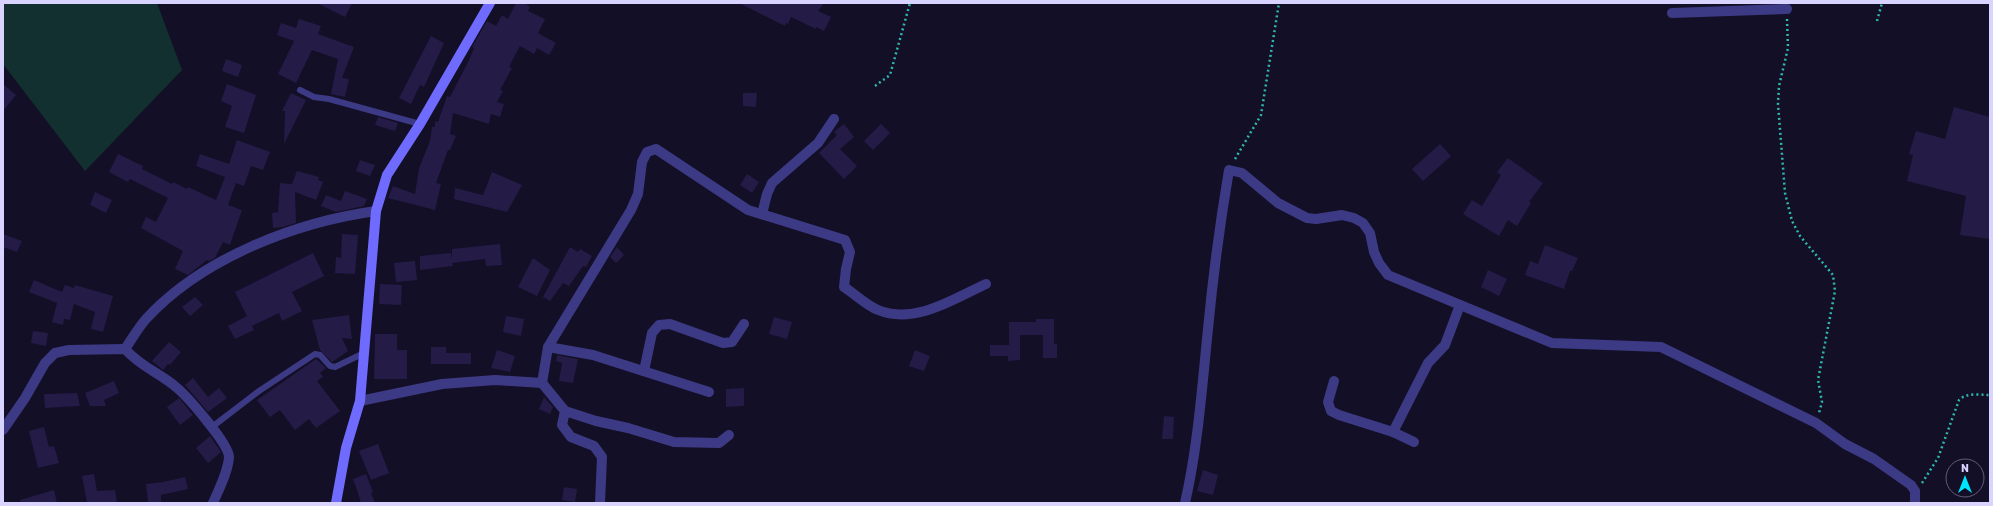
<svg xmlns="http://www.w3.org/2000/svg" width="1993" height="506" viewBox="0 0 1993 506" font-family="Rubik,sans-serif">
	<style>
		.green { fill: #12302f }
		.building { fill: #241b47 }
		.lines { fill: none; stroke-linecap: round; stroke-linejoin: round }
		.path { stroke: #2fb8b0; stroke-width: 2.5; stroke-dasharray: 2 3; stroke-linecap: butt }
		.lane { stroke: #3d3a85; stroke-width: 6 }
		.street { stroke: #3d3a85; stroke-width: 10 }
		.secondary { stroke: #6f6bff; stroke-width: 10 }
	</style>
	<rect width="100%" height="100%" fill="#130f26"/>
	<path class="green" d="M3 3H157L182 70 85 171 3 64Z"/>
	<g class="building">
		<path d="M317 3H352L345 17Z"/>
		<path d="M516 3H524L530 7 528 11 545 19 538 33 556 43 549 55 537 48 534 54 520 46 509 67 512 68 500 90 503 91 497 102 504 104 500 117 491 114 489 124 453 113 450 134 456 136 450 150H448L436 183 441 184 435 210 388 198 393 186 415 194 419 168 430 141 432 127H435V121L438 122 447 96 450 97 469 60 474 48 472 47 487 21 496 26 502 15 508 19Z"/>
		<path d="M739 3H824L818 11 831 17 824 31 816 27V29L791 17 788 24 786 23 785 26Z"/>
		<path d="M299 19 321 26 318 34 354 47 342 78 349 79 345 97 331 94 338 59 312 50 296 83 278 74 294 41 277 35 281 23 296 28Z"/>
		<path d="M431 36 444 43 424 87 420 85 411 104 399 98Z"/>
		<path d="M226 59 242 65 238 77 222 71Z"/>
		<path d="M3 84 16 95 3 111Z"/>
		<path d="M227 84 256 95 244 133 225 127 232 106 221 101Z"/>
		<path d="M291 93 306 100 284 144 285 111H282Z"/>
		<path d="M743 93H757L756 107 743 106Z"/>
		<path d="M1954 107 1990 117V239L1960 235 1966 196 1907 181 1913 155 1909 154 1916 131 1945 139Z"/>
		<path d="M378 117 398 123 395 131 375 125Z"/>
		<path d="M844 124 854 137 840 149 857 166 844 179 819 153 837 135 834 132Z"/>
		<path d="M881 124 890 133 873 150 864 141Z"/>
		<path d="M237 140 270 152 263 170 251 166 244 186 236 183 228 205 242 210 230 245 223 242 215 258 209 261 207 260 188 275 175 269 183 251 141 228 146 217 156 222 168 198 130 179 128 182 109 172 118 154 143 166 142 169 172 184 173 182 187 189 188 187 216 200 225 177 196 166 200 154 229 164Z"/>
		<path d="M1440 144 1451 156 1423 181 1412 169Z"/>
		<path d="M1508 158 1543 183 1529 202 1531 203 1517 226 1508 220 1499 236 1463 214 1472 200 1482 206 1501 175 1497 172Z"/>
		<path d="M360 160 375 165 370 176 356 171Z"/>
		<path d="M297 171 319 177 318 180 323 182 316 200 295 192 296 223 283 227 273 228 272 213 278 212 280 183 292 184Z"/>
		<path d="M492 172 522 185 507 212 454 199 455 188 483 195Z"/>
		<path d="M747 174 759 182 752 193 740 185Z"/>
		<path d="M345 191 367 199 364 206 336 212 321 206 326 195 341 201Z"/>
		<path d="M95 192 112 200 106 213 90 205Z"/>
		<path d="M3 234 22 241 17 252 3 247Z"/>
		<path d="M342 234 358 235 355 274 335 273 336 257 341 258Z"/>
		<path d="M500 244 502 265 486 266 485 259 452 263 453 266 420 270V256L451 253 452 258V249Z"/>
		<path d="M1545 245 1578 258 1572 271H1570L1564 289 1525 275 1530 261 1538 264Z"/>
		<path d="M570 247 578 252 580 249 592 256 586 267 583 266 569 286 563 283 550 301 543 297Z"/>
		<path d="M617 247 624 255 616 263 610 257Z"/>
		<path d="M313 253 324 276 292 292 302 311 282 321 279 313 252 326 254 330 235 339 228 326 247 316 235 292Z"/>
		<path d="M533 258 550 270 537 296 518 287Z"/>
		<path d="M415 261 417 280 396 282 394 263Z"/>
		<path d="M1488 270 1507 279 1499 296 1481 287Z"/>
		<path d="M34 280 62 292 65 285 74 288 75 285 113 296 103 332 91 329 95 312 74 304 70 320 64 319 63 325 52 322 57 303 29 292Z"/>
		<path d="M380 284 402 285 401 305 379 304Z"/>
		<path d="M195 297 203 305 190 316 182 307Z"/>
		<path d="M349 315 352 339 342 338 348 351 332 362 320 350 312 320Z"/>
		<path d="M506 316 524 319 521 336 503 332Z"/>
		<path d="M774 317 792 322 787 339 769 334Z"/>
		<path d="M1036 319H1054V344H1057V358H1043V335H1020V360L1008 361V356H990V345H1009V322H1036Z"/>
		<path d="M33 331 48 333 46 346 31 343Z"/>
		<path d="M375 334H397V350H407V379H374Z"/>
		<path d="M169 342 181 352 170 365 168 364 163 370 152 361Z"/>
		<path d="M431 347H446V353H471V364H431Z"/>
		<path d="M497 350 515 356 510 372 491 368Z"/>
		<path d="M915 350 930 356 924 371 909 366Z"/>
		<path d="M557 355 578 359 573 383 559 381 562 363 556 361Z"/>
		<path d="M316 359 326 368 320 373 323 377 317 381 340 411 316 428 309 419 295 430 280 410 270 417 257 400Z"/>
		<path d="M193 378 208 397 219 388 227 398 208 412 185 385Z"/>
		<path d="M114 381 119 393 104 400 106 406H90L85 393Z"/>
		<path d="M744 388V406L726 407V389Z"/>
		<path d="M77 393 80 406 45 408 44 394Z"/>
		<path d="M544 397 553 407 550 414 539 409Z"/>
		<path d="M179 398 193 415 180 425 167 407Z"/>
		<path d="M1164 416 1174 417 1173 439H1162Z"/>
		<path d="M44 427 49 447 54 446 59 463 38 468 29 431Z"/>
		<path d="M210 436 221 452 208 463 196 448Z"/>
		<path d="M378 444 389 473 371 480 359 451Z"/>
		<path d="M1203 470 1218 475 1213 495 1197 491Z"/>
		<path d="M94 474 97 491 115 490 117 503H87L82 476Z"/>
		<path d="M366 474 373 492 371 493 375 503H361L357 490 353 479Z"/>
		<path d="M185 477 188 489 161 495V502L148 503 146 484 163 482Z"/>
		<path d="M564 487 577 489 575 502 562 500Z"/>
		<path d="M54 490 57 503H20V500Z"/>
	</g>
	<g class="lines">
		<g class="path">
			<path d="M1787 19 1788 48 1779 86 1778 104 1785 193 1792 221 1800 236 1833 275 1835 291 1818 380 1822 402 1819 413"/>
			<path d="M1877 21 1882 3"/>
			<path d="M875 86 890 75 910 3"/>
			<path d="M1235 159 1261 115 1279 3"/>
			<path d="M1922 483 1938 458 1959 400C1967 392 1980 395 1990 395"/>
		</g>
		<g class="lane">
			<path d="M300 90 314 97 329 99 420 124"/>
			<path d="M212 427 259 391 315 354 320 355 330 366 335 367 364 353"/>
		</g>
		<g class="street">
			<path d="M1672 13 1787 9"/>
			<path d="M762 214 767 194 772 183 818 143 834 119"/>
			<path d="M548 347 593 355 709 392"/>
			<path d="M125 349C132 339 138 328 146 319 202 258 296 222 376 211"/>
			<path d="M644 371 652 333 659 325 670 324 723 343 732 342 744 324"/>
			<path d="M1334 381 1328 402 1331 411 1339 415 1393 432"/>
			<path d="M542 383 548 347 631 210 638 194 642 162 647 152 656 149 748 210 845 240 850 252 846 269 844 287C855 294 866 305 878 310 915 325 953 299 986 284"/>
			<path d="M360 401 442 384 495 380 542 383 565 411 562 425 571 437 594 446 602 457 600 503"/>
			<path d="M565 411 596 421 628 428 674 442 719 443 729 435"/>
			<path d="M3 430 25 398 45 363 55 353 69 350 125 349C141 367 158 372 176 387 187 396 229 444 229 457 228 472 219 489 213 503"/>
			<path d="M1414 442 1393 432 1428 363 1445 345 1460 305"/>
			<path d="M1185 503C1198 446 1202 387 1208 329 1213 276 1220 223 1229 170L1242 173 1278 203 1307 218 1316 219 1342 215 1354 218 1363 223 1370 233 1374 252 1379 263 1388 275 1552 343 1661 347 1816 423 1845 444 1874 459 1911 485 1915 491V503"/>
		</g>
		<path class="secondary" d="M336 503 346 448 360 401 376 211 387 175 420 124 490 3"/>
	</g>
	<rect width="1993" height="506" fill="none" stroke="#d9d4ff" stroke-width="8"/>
	<g transform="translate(1965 478)"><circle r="19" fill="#130f26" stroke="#625e7d"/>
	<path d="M0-3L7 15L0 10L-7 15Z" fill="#00e5ff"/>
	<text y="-6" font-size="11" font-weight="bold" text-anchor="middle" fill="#d9d4ff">N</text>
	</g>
</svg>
